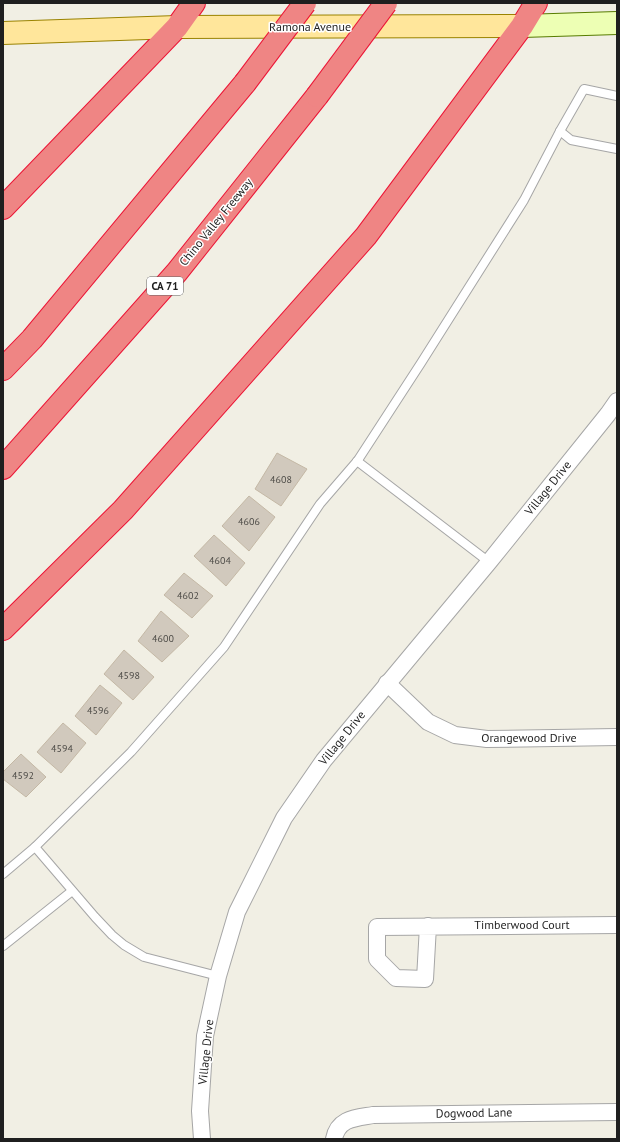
<svg xmlns="http://www.w3.org/2000/svg" width="620" height="1142" viewBox="0 0 620 1142" font-family="'PT Sans',sans-serif">
	<style>
		.building { fill: #d1c9bd; stroke: #c4b8a5 }
		.lines { fill: none; stroke-linecap: round; stroke-linejoin: round }
		.lane-casing { stroke: #a6a6a6; stroke-width: 10 }
		.street-casing { stroke: #a6a6a6; stroke-width: 18 }
		.secondary-casing { stroke: #577c00; stroke-width: 24 }
		.primary-casing { stroke: #9a8300; stroke-width: 24 }
		.highway-casing { stroke: #ec1435; stroke-width: 24 }
		.lane { stroke: #fff; stroke-width: 8 }
		.street { stroke: #fff; stroke-width: 16 }
		.secondary { stroke: #edffb4; stroke-width: 22 }
		.primary { stroke: #ffe69b; stroke-width: 22 }
		.highway { stroke: #ef8584; stroke-width: 22 }
		.highway-bridge-casing { stroke: #ec1435; stroke-width: 24; stroke-linecap: butt }
		.highway-bridge { stroke: #ef8584; stroke-width: 22 }
		.labels { text-anchor: middle; stroke-width: 3; stroke-linejoin: round; paint-order: stroke }
		.number-label { font-size: 10px; fill: #4c4a46 }
		.shield { fill: #fff; stroke: #626262; stroke-width: 1 }
		.shield-label { font-size: 11px; font-weight: bold; fill: #1f1f1f }
		.street-label { font-size: 12px; fill: #1f1f1f; stroke: #fff }
	</style>
	<rect width="100%" height="100%" fill="#f1efe4"/>
	<g class="building">
		<path d="M277 453 307 469 281 506 255 489Z"/>
		<path d="M249 496 275 517 249 551 222 526Z"/>
		<path d="M214 535 245 563 226 586 194 556Z"/>
		<path d="M184 573 213 596 192 618 164 595Z"/>
		<path d="M161 611 189 636 162 662 138 641Z"/>
		<path d="M124 650 154 677 133 700 104 674Z"/>
		<path d="M100 685 122 703 96 735 75 716Z"/>
		<path d="M63 723 86 743 61 773 37 752Z"/>
		<path d="M21 754 46 777 26 797 3 779V772Z"/>
	</g>
	<g class="lines">
		<g class="lane-casing">
			<g id="lane">
				<path d="M560 131 571 140 617 149"/>
				<path d="M357 461 489 562"/>
				<path d="M35 847 95 917 112 935 124 945 144 957 218 976"/>
				<path d="M3 874 35 847 131 752 224 647 320 504 358 460 421 363 524 200 560 131 584 89 617 96"/>
				<path d="M3 946 72 891"/>
			</g>
		</g>
		<g class="street-casing">
			<g id="street">
				<path d="M387 683 428 722 455 735 487 739 617 737"/>
				<path d="M428 926 425 979 396 978 377 959V927L617 925"/>
				<path d="M202 1139 200 1111 205 1036 218 976 237 912 284 818 324 760 489 562 608 414 617 401"/>
				<path d="M334 1139C338 1118 356 1118 373 1115L617 1112"/>
			</g>
		</g>
		<g class="secondary-casing">
			<path id="secondary" d="M522 26 617 23"/>
		</g>
		<g class="primary-casing">
			<path id="primary" d="M3 33 177 27 522 26"/>
		</g>
		<g class="highway-casing">
			<g id="highway">
				<path d="M3 208 177 27 194 3"/>
				<path d="M3 369 32 339 245 83"/>
				<path d="M3 468 177 272 317 96"/>
				<path d="M3 629 123 510 366 236 522 26 536 3"/>
			</g>
		</g>
		<use href="#lane" class="lane"/>
		<use href="#street" class="street"/>
		<use href="#secondary" class="secondary"/>
		<use href="#primary" class="primary"/>
		<use href="#highway" class="highway"/>
		<g class="highway-bridge-casing">
			<g id="highway-bridge">
				<path d="M245 83 305 3"/>
				<path d="M317 96 386 3"/>
			</g>
		</g>
		<use href="#highway-bridge" class="highway-bridge"/>
	</g>
	<g class="labels">
		<g class="number-label">
			<text x="281" y="483">4608</text>
			<text x="249" y="525">4606</text>
			<text x="220" y="564">4604</text>
			<text x="188" y="599">4602</text>
			<text x="163" y="642">4600</text>
			<text x="129" y="679">4598</text>
			<text x="98" y="714">4596</text>
			<text x="62" y="752">4594</text>
			<text x="23" y="779">4592</text>
		</g>
		<rect class="shield" x="147" y="277" width="36" height="18" rx="3"/>
		<g class="shield-label">
			<text x="165" y="290">CA 71</text>
		</g>
		<g class="street-label">
			<text x="310" y="31">Ramona Avenue</text>
			<text transform="translate(216 222) rotate(-51)" y="4">Chino Valley Freeway</text>
			<text transform="translate(548 488) rotate(-51)" y="4">Village Drive</text>
			<text transform="translate(342 738) rotate(-51)" y="4">Village Drive</text>
			<text x="529" y="742">Orangewood Drive</text>
			<text x="522" y="929">Timberwood Court</text>
			<text transform="translate(206 1052) rotate(-84)" y="4">Village Drive</text>
			<text transform="translate(474 1113) rotate(-1)" y="4">Dogwood Lane</text>
		</g>
	</g>
	<rect width="620" height="1142" fill="none" stroke="#1f1f1f" stroke-width="8"/>
</svg>
